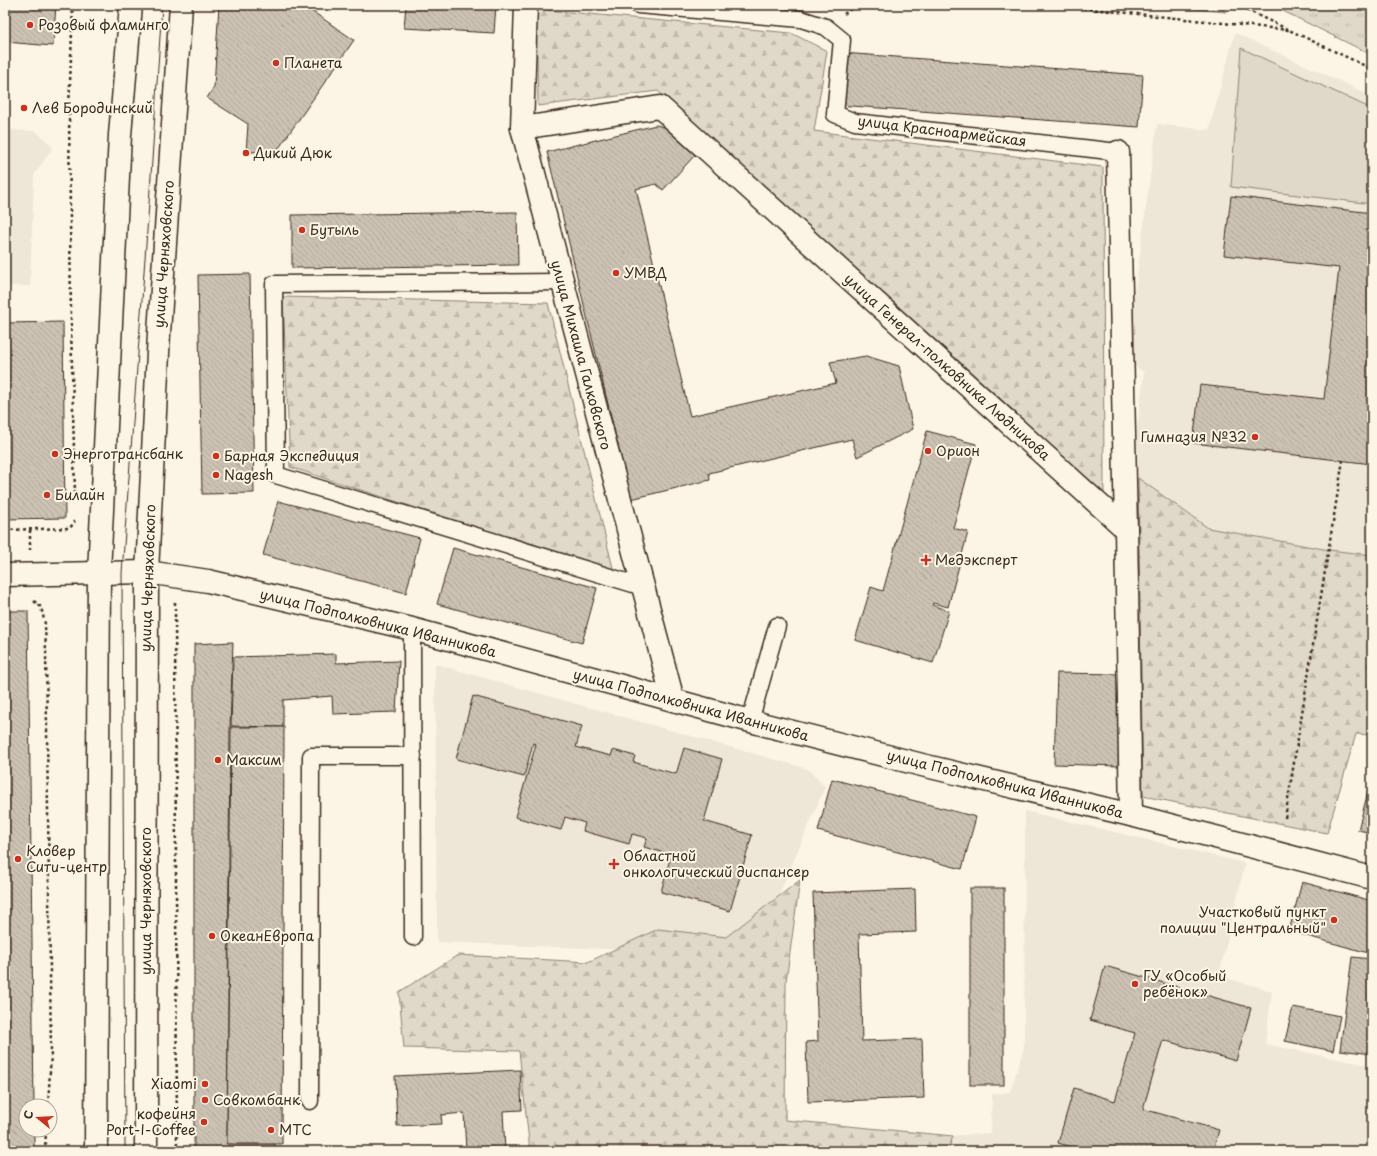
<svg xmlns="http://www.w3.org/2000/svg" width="1377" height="1156" viewBox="0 0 1377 1156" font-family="'Playpen Sans',sans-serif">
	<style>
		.built { fill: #eee6d6 }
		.grass { fill: url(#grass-tufts); stroke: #8e8173 }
		.forest { fill: url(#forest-firs); stroke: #8e8173 }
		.green { fill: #e0d8c8; stroke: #8e8173 }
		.building { fill: url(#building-back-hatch); stroke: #3b2a1e }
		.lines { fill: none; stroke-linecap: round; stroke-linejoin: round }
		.lane-casing { stroke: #3b2a1e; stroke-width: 19 }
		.street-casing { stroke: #3b2a1e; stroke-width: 25 }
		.primary-casing { stroke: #3b2a1e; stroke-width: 25 }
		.path { stroke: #3b2a1e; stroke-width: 2.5; stroke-dasharray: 3 3; stroke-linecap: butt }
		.lane { stroke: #fcf5e5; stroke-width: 16 }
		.street { stroke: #fcf5e5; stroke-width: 22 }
		.primary { stroke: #fcf5e5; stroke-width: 22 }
		.tram { stroke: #3b2a1e; stroke-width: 1 }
		.poi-dot { fill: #c8321e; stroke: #fcf5e5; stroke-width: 1.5 }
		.labels { text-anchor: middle; stroke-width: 4; stroke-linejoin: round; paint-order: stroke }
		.poi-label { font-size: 14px; fill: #3b2a1e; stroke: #fcf5e5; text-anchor: start }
		.street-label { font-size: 14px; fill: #3b2a1e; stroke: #fcf5e5 }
	</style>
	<defs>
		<pattern id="grass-tufts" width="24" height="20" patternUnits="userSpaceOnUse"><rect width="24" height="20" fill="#e0d8c8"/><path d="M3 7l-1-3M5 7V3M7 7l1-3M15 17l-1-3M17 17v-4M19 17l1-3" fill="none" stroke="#c1baab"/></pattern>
		<pattern id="forest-firs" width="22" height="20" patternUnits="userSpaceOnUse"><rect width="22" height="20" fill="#e0d8c8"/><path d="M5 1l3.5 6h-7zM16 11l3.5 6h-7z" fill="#c1baab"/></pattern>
		<pattern id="building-back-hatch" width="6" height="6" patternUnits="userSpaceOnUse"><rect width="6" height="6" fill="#ccc2b3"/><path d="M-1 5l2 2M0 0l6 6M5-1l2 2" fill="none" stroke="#b0a79a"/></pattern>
	</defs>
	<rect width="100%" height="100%" fill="#fcf5e5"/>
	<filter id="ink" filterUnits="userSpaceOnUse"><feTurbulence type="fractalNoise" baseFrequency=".025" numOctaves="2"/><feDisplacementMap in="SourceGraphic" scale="8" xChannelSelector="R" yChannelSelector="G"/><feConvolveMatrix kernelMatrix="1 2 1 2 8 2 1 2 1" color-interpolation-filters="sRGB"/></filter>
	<g filter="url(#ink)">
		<g class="built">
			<path d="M1235 33 1372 96V691L1356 734 1327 833 1146 786 1137 430 1144 372 1126 360 1157 124 1209 130Z"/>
			<path d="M5 130 36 131 53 147 34 175 30 286H5Z"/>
			<path d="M435 664 808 769 825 787 753 955 437 942Z"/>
			<path d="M1025 811 1245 863 1219 976 1272 991 1265 1044 1372 1066V1151H741V1150L991 1133 992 1094 1010 1092 1024 1048Z"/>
		</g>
		<g class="grass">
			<path d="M1152 5H1216L1226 12Z"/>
			<path d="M1294 5H1372V55L1283 11Z"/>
		</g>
		<g class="forest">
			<path d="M536 9 791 33 827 51 814 131 1103 167 1104 508 658 91 538 106Z"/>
			<path d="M283 297 548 303 614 572 290 467Z"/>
			<path d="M1138 478 1208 528 1329 550 1372 555V735L1356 734 1327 833 1143 796Z"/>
			<path d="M800 880 786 981 785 1120 953 1136 948 1151H530L519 1051 404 1048 399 992 458 955 588 962 658 929 726 937Z"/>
		</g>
		<path class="green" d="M1241 48 1372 109V204L1231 187Z"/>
		<g class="building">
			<path d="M5 5H56L53 46 5 42Z"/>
			<path d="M219 5H303L354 40 279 148 246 153 248 124 207 98 214 87Z"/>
			<path d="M406 5H496L494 33 404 28Z"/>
			<path d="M842 53 1143 75 1139 127 838 105Z"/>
			<path d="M656 125 664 127 695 155 663 190 656 184 636 189 690 416 836 383 830 362 866 356 899 366 913 429 857 457 852 439 709 473 710 480 631 499 547 152Z"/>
			<path d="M1231 196 1372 213V464L1193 443 1200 385 1324 399 1339 268 1224 255Z"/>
			<path d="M517 212 518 265 292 268V215Z"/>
			<path d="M250 274 254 493 202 494 198 275Z"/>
			<path d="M63 322 65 518 5 519V323Z"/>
			<path d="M927 431 976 444 953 528 968 532 948 607 933 603 932 605 949 611 933 663 855 640 871 587 883 591Z"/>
			<path d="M278 501 420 538 406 593 263 555Z"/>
			<path d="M453 548 597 588 582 643 437 604Z"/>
			<path d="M5 611H28L34 1106H26V1130H34V1151H5Z"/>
			<path d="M233 642 230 729 227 1144H275V1151H194V644Z"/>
			<path d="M336 654V663L399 661 396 712 333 714 332 696 283 700V727L231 726 233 657Z"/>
			<path d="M1057 673 1122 674 1119 766 1054 764Z"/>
			<path d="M473 696 582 726 576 747 611 756 613 750 635 756 633 762 676 774 684 748 722 759 704 821 752 835 730 911 661 892 671 855 644 847 647 838 632 834 629 844 583 831 585 823 565 817 561 830 515 817 536 744 533 743 524 777 456 759Z"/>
			<path d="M231 727H284L282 1144H227Z"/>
			<path d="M1372 776V833L1358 830Z"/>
			<path d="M832 779 976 817 962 869 818 831Z"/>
			<path d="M1302 882 1372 901V954L1289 931Z"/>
			<rect x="970" y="888" width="34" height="197"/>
			<path d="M915 889 916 932 859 934 862 1041 922 1039 924 1098 808 1102 806 1042 818 1041 813 893Z"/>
			<path d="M1352 957 1372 959V1054L1340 1050Z"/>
			<path d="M1105 966 1251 1008 1236 1061 1163 1040 1143 1109 1219 1130 1213 1151H1086L1058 1143 1074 1088 1115 1101 1135 1033 1090 1020Z"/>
			<path d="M1293 1007 1340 1016 1333 1051 1285 1041Z"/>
			<path d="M520 1070 522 1110 503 1111 505 1151H466L464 1113 441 1115 442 1124 397 1126 395 1076Z"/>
		</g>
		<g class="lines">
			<g class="lane-casing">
				<g id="lane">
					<path d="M638 5 801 19 826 27 842 40 835 114 855 122 1118 152"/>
					<path d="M562 282 274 284 276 475 643 587"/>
					<path d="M412 629 413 937"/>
					<path d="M750 721 777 626"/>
					<path d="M310 1101 311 756H413"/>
				</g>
			</g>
			<g class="street-casing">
				<g id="street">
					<path d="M526 5 522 128 673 700"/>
					<path d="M522 128 660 107 1126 529"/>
					<path d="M1118 152 1126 529 1131 815"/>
					<path d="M5 575 147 572 208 581 412 629 750 721 922 765 1131 815 1372 878"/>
				</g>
			</g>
			<g class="primary-casing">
				<g id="primary">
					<path d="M96 1151 99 573 120 135 131 5"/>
					<path d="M146 1151 147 572 159 333 181 5"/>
				</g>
			</g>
			<g class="path">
				<path d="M73 5 69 109 71 323 75 494"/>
				<path d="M1053 5 1289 30"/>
				<path d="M1236 5 1372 69"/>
				<path d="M1249 11 1262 5"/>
				<path d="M844 14 856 5"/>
				<path d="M5 530 70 528 75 521"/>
				<path d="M30 530V550"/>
				<path d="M34 601 41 607 45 624 46 651 51 1053 48 1106"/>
				<path d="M175 602 177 1151"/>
				<path d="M1285 818 1343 460"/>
				<path d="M45 1151 46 1130"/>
			</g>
			<use href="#lane" class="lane"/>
			<use href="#street" class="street"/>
			<use href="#primary" class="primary"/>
			<path class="tram" d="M125 1151 122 573 151 176 162 5"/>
		</g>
	</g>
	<g class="poi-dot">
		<circle cx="30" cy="25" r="4"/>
		<circle cx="276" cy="63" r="4"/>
		<circle cx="24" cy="108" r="4"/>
		<circle cx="246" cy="153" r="4"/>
		<circle cx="302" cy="230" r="4"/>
		<circle cx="616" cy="273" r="4"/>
		<circle cx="1255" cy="437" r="4"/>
		<circle cx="928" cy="451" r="4"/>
		<circle cx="55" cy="454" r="4"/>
		<circle cx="216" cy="456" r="4"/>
		<circle cx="216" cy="475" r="4"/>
		<circle cx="47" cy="495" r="4"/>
		<path d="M924 554h4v4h4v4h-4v4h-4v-4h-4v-4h4z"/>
		<circle cx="218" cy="760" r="4"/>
		<circle cx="18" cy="859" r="4"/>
		<path d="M612 858h4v4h4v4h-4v4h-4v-4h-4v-4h4z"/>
		<circle cx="1334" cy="920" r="4"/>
		<circle cx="212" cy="936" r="4"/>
		<circle cx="1135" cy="984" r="4"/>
		<circle cx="205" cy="1084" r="4"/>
		<circle cx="205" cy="1100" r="4"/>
		<circle cx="204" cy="1122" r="4"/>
		<circle cx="271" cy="1130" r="4"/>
	</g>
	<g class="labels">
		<g class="poi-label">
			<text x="38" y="30">Розовый фламинго</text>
			<text x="284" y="68">Планета</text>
			<text x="32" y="113">Лев Бородинский</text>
			<text x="254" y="158">Дикий Дюк</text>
			<text x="310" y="235">Бутыль</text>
			<text x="624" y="278">УМВД</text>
			<text x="1247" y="442" text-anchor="end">Гимназия №32</text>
			<text x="936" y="456">Орион</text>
			<text x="63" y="459">Энерготрансбанк</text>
			<text x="224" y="461">Барная Экспедиция</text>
			<text x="224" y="480">Nagesh</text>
			<text x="55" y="500">Билайн</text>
			<text x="935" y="565">Медэксперт</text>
			<text x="226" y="765">Максим</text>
			<text x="26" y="856">Кловер<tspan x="26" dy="16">Сити-центр</tspan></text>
			<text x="623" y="861">Областной<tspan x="623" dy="16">онкологический диспансер</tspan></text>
			<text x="1326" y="917" text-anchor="end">Участковый пункт<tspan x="1326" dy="16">полиции "Центральный"</tspan></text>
			<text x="220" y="941">ОкеанЕвропа</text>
			<text x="1143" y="981">ГУ «Особый<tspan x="1143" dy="16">ребёнок»</tspan></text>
			<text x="197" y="1089" text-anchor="end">Xiaomi</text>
			<text x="213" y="1105">Совкомбанк</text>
			<text x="196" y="1119" text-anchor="end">кофейня<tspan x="196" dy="16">Port-I-Coffee</tspan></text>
			<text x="279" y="1135">МТС</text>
		</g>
		<g class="street-label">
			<text transform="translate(942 131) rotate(7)" y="5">улица Красноармейская</text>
			<text transform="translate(164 254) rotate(-86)" y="5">улица Черняховского</text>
			<text transform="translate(581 355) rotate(75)" y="5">улица Михаила Галковского</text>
			<text transform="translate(947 367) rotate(42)" y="5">улица Генерал-полковника Людникова</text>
			<text transform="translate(148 578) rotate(-88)" y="5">улица Черняховского</text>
			<text transform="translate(378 623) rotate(14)" y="5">улица Подполковника Иванникова</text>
			<text transform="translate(691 705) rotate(15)" y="5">улица Подполковника Иванникова</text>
			<text transform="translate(1005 784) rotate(14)" y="5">улица Подполковника Иванникова</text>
			<text transform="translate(146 901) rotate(-90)" y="5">улица Черняховского</text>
		</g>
	</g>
	<rect width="1377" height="1156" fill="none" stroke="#fcf5e5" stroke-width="20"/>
	<rect x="10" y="10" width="1357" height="1136" fill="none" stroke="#3b2a1e" stroke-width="1.5" filter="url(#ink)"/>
	<g transform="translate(38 1118) rotate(288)"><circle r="19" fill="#fcf5e5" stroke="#afa495"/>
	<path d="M0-3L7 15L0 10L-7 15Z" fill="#c8321e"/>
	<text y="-6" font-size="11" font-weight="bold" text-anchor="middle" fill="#3b2a1e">С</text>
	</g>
</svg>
